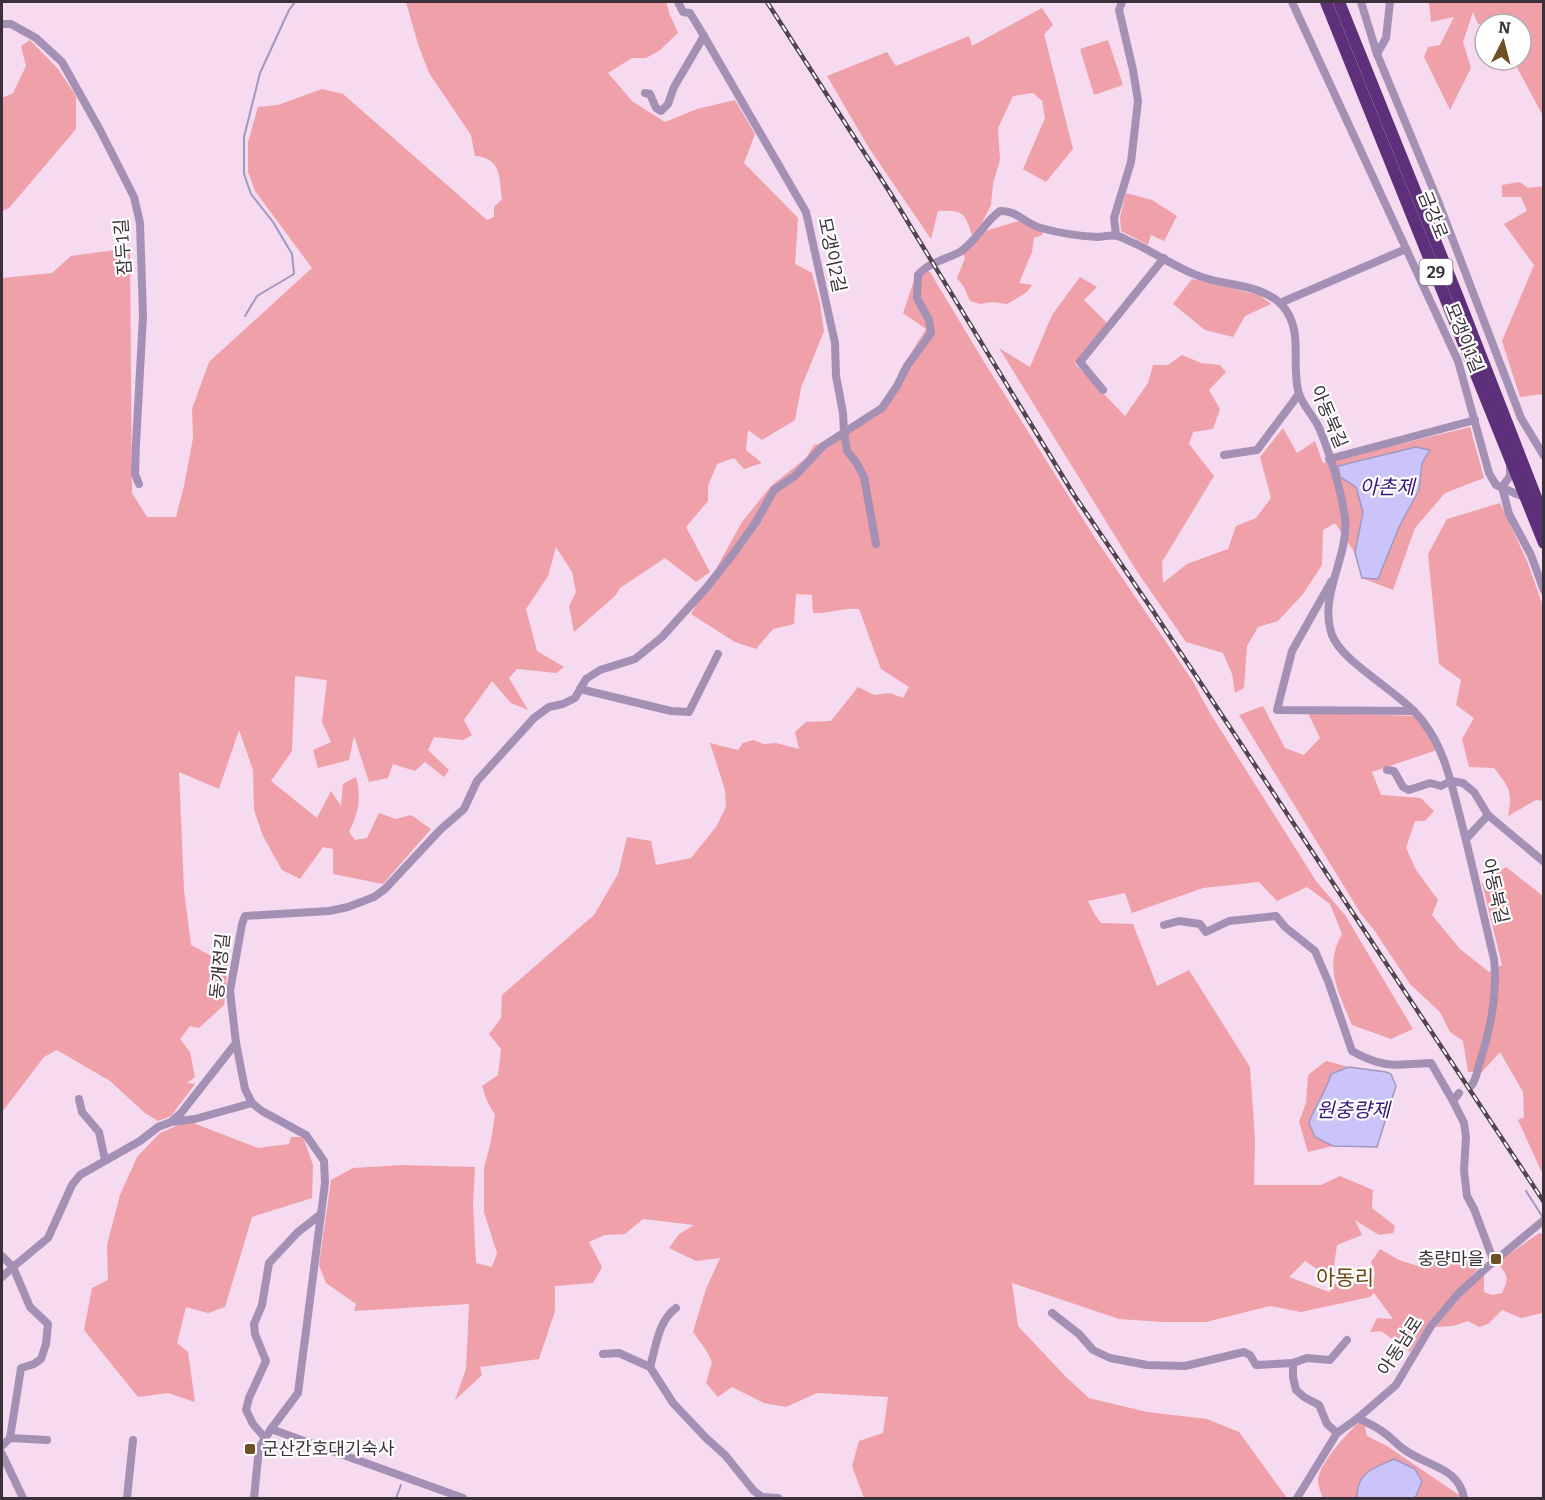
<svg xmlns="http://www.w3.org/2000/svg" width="1545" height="1500" viewBox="0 0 1545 1500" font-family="Bitter,'Noto Sans KR',serif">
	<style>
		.green { fill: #efa0a9 }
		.water { fill: #cbc4fb; stroke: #a098c1; stroke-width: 1.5 }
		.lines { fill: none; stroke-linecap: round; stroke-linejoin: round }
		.stream { stroke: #a098c1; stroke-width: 2 }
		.minor { stroke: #a590b5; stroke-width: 8 }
		.highway { stroke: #5e2f7a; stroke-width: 12 }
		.rail-casing { stroke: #50444f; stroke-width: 4.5 }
		.rail { stroke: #fff; stroke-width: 2; stroke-dasharray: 7; stroke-linecap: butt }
		.poi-dot { fill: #705126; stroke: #fff; stroke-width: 2 }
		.labels { text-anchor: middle; stroke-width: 4.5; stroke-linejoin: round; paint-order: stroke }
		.shield { fill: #fff; stroke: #766f75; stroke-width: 1.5 }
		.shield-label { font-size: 16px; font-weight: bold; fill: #3b313a }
		.street-label { font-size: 18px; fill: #3b313a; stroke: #fff }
		.poi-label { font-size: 18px; fill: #3b313a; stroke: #fff; text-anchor: end }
		.water-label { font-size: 20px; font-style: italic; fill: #39167c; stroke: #fff }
		.quarter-label { font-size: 21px; fill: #6a4815; stroke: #fff }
	</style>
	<rect width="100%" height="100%" fill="#f5daf0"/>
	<g class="green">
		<path d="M406 2H666L670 15 678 33 659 51 646 58H632L608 73 633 102 665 122 697 109 735 100 755 134 744 163 798 218 795 264 812 273 820 303 824 331 801 388 795 420 762 440 748 430 746 450 762 463 744 469 734 458 717 464 708 486V501L686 527 710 572 696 582 665 558 620 588 615 596 574 632 569 606 576 592 572 572 556 547 548 576 526 609 537 651 564 667 556 673 517 669 509 678 528 710 511 703 492 681 464 720 472 735 463 740 434 737 428 750 449 770 444 777 425 762 415 771 393 764 388 778 369 782 354 736 349 760 318 768 313 750 331 742 322 722 327 680 295 676 292 751 271 781 317 818 331 791 341 806 343 784 356 777C362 798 358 814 349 832L355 840 367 838 379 813 396 819 411 815 431 829 383 884 333 874V849L323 847 300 879 282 870 263 836 254 810 253 770 239 730 219 789 179 772 184 890 191 945 228 965 224 1005 199 1028 190 1026 180 1039 190 1052 195 1077 187 1083 195 1084 171 1116 158 1121 145 1113 110 1081 57 1050 44 1057 2 1112V278L52 273 71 256 130 248 132 493 147 517H176L184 486 193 438 192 409 209 362 312 268 255 191 248 172V142L258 107 278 105 322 89 343 94 487 220 494 217V207L502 199C499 178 502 158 475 156L471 135 429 73 418 44Z"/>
		<path d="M1429 2H1543V116L1513 60H1521V24H1478L1473 12 1463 42 1471 68 1450 110 1424 57 1428 47 1440 45 1454 17 1431 22Z"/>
		<path d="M1042 8 1053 25 1044 34 1073 149 1046 182 1023 169 1045 118 1042 101 1033 93 1013 96 998 128 1000 160 993 183 991 205 982 223 972 235C965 212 962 210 938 211L931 239 869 148 827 76 887 52 896 66 969 36 972 46Z"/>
		<path d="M30 40 58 69 76 96V129L9 208 2 211V98L13 93 26 66 21 46Z"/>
		<path d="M1108 40 1123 85 1094 95 1080 49Z"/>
		<path d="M1520 182 1528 188 1544 186 1543 394 1520 397 1502 341 1534 265 1504 224 1527 211 1521 197H1502V185Z"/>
		<path d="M1126 193 1152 200 1177 216 1164 241 1151 235 1148 245 1121 231 1120 217Z"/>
		<path d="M1019 221 1043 231 1042 235 1034 238 1032 252 1019 283 1032 285 1027 292 1007 304 992 302 980 304 970 301 964 287 957 278 965 258 963 254 985 231Z"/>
		<path d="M918 269 930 272 981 357 1095 538 1192 680 1210 713 1316 881 1345 915 1413 1029 1391 1039 1352 1025C1339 993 1323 968 1342 934L1330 904 1307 887 1277 901 1259 882 1203 888 1132 913 1125 893 1088 901 1095 915 1101 923 1133 924 1157 986 1189 970 1250 1067 1255 1140 1254 1185H1321L1340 1176 1373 1190 1372 1208 1395 1226 1393 1233 1379 1235 1355 1220 1362 1235 1337 1245 1332 1279 1305 1261 1289 1277 1329 1292 1341 1277 1355 1283 1372 1282 1375 1273 1371 1262 1380 1249 1399 1260 1421 1267 1429 1252 1459 1255 1478 1269 1431 1320 1410 1352 1381 1331 1370 1332 1377 1318 1393 1319 1374 1293 1370 1297 1301 1312 1270 1306 1206 1322H1163L1119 1319 1012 1283 1018 1326 1066 1377 1089 1398 1147 1412 1207 1419 1239 1432 1287 1498H864L852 1466 859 1441 883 1433 888 1397 817 1393 786 1407 764 1403 732 1387 718 1397 706 1383 712 1362 706 1350 693 1332 706 1289 720 1258 696 1261 669 1248 679 1234 694 1225 643 1219 625 1234 605 1235 589 1242 602 1267 593 1283 555 1286V1311L539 1359 480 1367 482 1375 455 1400 466 1369 469 1304 354 1311 356 1304 326 1283 319 1265 331 1180 353 1168 401 1165 475 1167 473 1204 476 1263 492 1267 497 1253 484 1212V1168L491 1141 495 1115 487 1101 482 1086 498 1075 501 1049 489 1034 501 1018 502 995 594 915 618 874 627 837 651 841 656 865 691 858 716 827 726 807 725 790 710 743 738 750 743 743 753 740 764 744 776 743 799 749 795 732 806 722 831 721 858 687 874 695 890 693 903 698 909 687 881 669 859 609C843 607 829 614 813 613L812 595 796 594 794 624 773 629 756 649 735 642 691 614 742 522 771 486 806 458 814 445 840 439 895 394 899 372 926 329 903 313Z"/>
		<path d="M1080 277 1097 287 1084 300 1107 323 1075 364 1125 416 1148 383 1153 365H1168L1182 355 1201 363 1220 365 1226 372 1209 390 1220 409 1213 429 1193 432 1189 444 1214 476 1162 562 1163 583 1187 564 1228 549 1236 526 1256 518 1271 498 1260 457 1283 428 1297 453 1315 441 1323 463 1470 427 1484 478 1445 493 1415 528 1393 590 1362 578 1355 553 1335 523 1323 530 1322 565 1303 594 1278 621 1258 627 1247 646 1244 688 1235 693 1232 674 1223 653 1186 642 1136 570 999 348 1030 367 1052 315Z"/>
		<path d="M1192 279 1259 295 1271 304 1245 316 1233 337 1205 330 1173 304Z"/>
		<path d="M1500 503 1527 561 1543 606V801L1536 800 1508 816C1513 791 1509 787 1494 768L1469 767 1462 739 1474 718 1456 705 1461 680 1439 664 1428 554 1447 519Z"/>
		<path d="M1263 706 1285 748 1304 755 1320 738 1308 713 1418 716 1437 750 1372 772 1381 795 1421 798 1434 811 1425 821H1415L1406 848 1416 870 1438 900 1432 915 1460 949 1489 972 1502 965 1482 883 1506 867 1543 896V1175L1518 1120 1524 1117 1523 1092 1500 1052 1482 1072H1468L1463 1041 1450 1032 1440 1012 1410 984 1374 930 1361 914 1239 715Z"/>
		<path d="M1326 1061 1349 1067 1331 1074C1326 1092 1314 1104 1309 1123L1315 1137 1333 1146 1308 1152 1299 1122 1306 1103 1308 1075Z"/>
		<path d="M188 1121 258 1148 289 1144 291 1137H303L313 1165 312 1198 252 1217 225 1307 208 1313 186 1307 177 1343 188 1352 195 1402 168 1393 138 1397 84 1330 92 1288 108 1280 107 1245 120 1195 137 1157 160 1133Z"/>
		<path d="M1539 1233 1543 1234V1313L1521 1318 1502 1310 1488 1324 1479 1327 1468 1321 1453 1326 1436 1327 1441 1317 1484 1273V1292L1492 1295 1502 1293C1508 1281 1509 1277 1500 1266L1501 1260Z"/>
		<path d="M1363 1418 1367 1436 1387 1446 1459 1495 1458 1498H1323C1321 1493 1318 1486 1318 1480 1320 1461 1350 1431 1363 1418Z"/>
	</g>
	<g class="water">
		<path d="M1416 447 1430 450 1422 463 1419 490 1399 527 1378 579 1362 578 1355 553 1363 512 1356 487 1340 477 1338 466Z"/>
		<path d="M1349 1067 1386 1072 1391 1074 1396 1086 1377 1147 1333 1146 1315 1137 1309 1123C1315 1104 1326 1093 1331 1074Z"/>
		<path d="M1394 1459 1415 1469 1422 1481 1416 1496 1413 1498H1357C1357 1471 1373 1469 1394 1459Z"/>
	</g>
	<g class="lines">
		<g class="stream">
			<path d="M245 316 257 296 294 274 292 254 273 222 251 194 244 174V137L260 73 289 10 295 2"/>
			<path d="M1526 1191 1544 1219"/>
			<path d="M396 1498 401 1485"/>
		</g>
		<g class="minor">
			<path d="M678 2 683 12 690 13 701 31 806 212 835 343 836 376 843 413 844 432 847 451 856 462 864 477 876 544"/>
			<path d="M1292 2 1458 361 1489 473 1496 485 1526 498"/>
			<path d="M1361 2 1377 54 1438 201 1521 418 1544 456"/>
			<path d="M2 24H11L36 38 62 62 100 130 134 197 140 223 143 316 136 444 135 474 139 484"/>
			<path d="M1377 54 1386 38 1390 2"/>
			<path d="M645 93 650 94 656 108 661 111 668 104 674 87 704 36"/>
			<path d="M1116 235 1114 218 1131 162 1138 101 1133 70 1119 10 1122 2"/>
			<path d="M1280 303 1406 249"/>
			<path d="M1103 390 1080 362 1164 258"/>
			<path d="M1224 455 1257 450 1299 394"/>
			<path d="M1329 459 1475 420"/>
			<path d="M1502 487 1509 514 1531 555 1544 591"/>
			<path d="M1502 487 1510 476V462"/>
			<path d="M1331 582 1292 651 1277 710 1414 711"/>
			<path d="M580 689 671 711 689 712 718 654"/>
			<path d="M1387 770 1394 771 1403 787 1409 790 1430 783 1441 786 1451 781 1463 783 1474 792 1488 815 1544 862"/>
			<path d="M1466 839 1488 815"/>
			<path d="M1164 925 1179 921 1200 924 1206 932 1229 921 1276 916 1285 927 1315 951 1328 981 1352 1051C1384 1069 1396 1065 1431 1063L1453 1101"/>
			<path d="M1459 1093 1453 1101 1464 1123 1466 1137 1464 1171 1467 1196 1474 1209 1494 1262"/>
			<path d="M79 1099 82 1112 99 1132 105 1160"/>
			<path d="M171 1122 195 1119 252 1103"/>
			<path d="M2 1256 13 1267 2 1277"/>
			<path d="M1052 1313 1079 1334 1093 1350 1110 1358 1147 1365 1185 1366 1244 1352 1250 1355 1256 1365 1293 1363"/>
			<path d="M603 1354 619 1353 650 1367 673 1403 706 1438 725 1455 754 1491 762 1497 778 1498"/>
			<path d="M650 1367C656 1347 658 1321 676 1308"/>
			<path d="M1358 1418C1367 1423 1376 1426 1383 1432 1391 1437 1397 1445 1405 1450 1426 1466 1459 1467 1464 1498"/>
			<path d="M271 1429 463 1498"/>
			<path d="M1337 1433 1327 1424 1319 1405 1304 1397 1296 1390 1293 1377V1363L1307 1358 1330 1360 1347 1340"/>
			<path d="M10 1438 21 1368 34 1364 41 1359 46 1344 48 1324 30 1307 13 1267 48 1238 72 1185 80 1175 140 1141 158 1127 171 1122 181 1113 236 1043"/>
			<path d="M265 1438 253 1424 246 1410 249 1398 266 1361 255 1334 254 1324 262 1305 269 1263 298 1232 321 1214"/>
			<path d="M2 1446 10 1438 47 1440"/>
			<path d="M2 1454 23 1498"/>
			<path d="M127 1498 133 1440"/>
			<path d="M254 1498 259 1448 271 1429 298 1393 325 1183 324 1161 306 1135 262 1111 252 1103 245 1089 236 1043 230 991 242 924 245 916 329 911 348 907 374 897 385 889 440 830 464 809 477 781 534 718 549 707 563 704 575 698 586 679 600 670 635 659 662 637 707 587 733 554 756 522 774 490 795 476 823 446 882 408 897 386 907 366 931 333 929 320 917 298 918 275C929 262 945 260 960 252 977 241 984 222 1000 211 1017 210 1025 224 1041 228 1059 233 1079 236 1097 237 1104 237 1111 234 1117 236 1123 237 1130 242 1136 244 1159 255 1181 271 1205 278 1229 286 1263 285 1282 305 1305 331 1290 365 1299 394 1304 408 1315 417 1320 430 1330 454 1342 493 1345 519 1349 558 1318 595 1332 635 1343 664 1403 693 1424 723 1444 749 1451 782 1459 813 1472 862 1482 910 1494 959 1498 995 1490 1030 1479 1065 1477 1072 1476 1080 1471 1086"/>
			<path d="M1297 1498 1337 1433 1358 1418 1396 1385 1431 1326 1457 1295 1485 1269 1544 1220"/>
		</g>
		<g class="highway">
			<path d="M1326 2 1544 543"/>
			<path d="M1339 2 1457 295 1544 518"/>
		</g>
		<g class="rail-casing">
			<path id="rail" d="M767 2 889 191 1074 495 1153 611 1544 1202"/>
		</g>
		<use href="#rail" class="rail"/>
	</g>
	<g class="poi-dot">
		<rect x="1490" y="1253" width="12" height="12" rx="3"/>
		<rect x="244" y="1443" width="12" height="12" rx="3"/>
	</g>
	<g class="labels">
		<rect class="shield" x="1419.5" y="259" width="33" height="26" rx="4.5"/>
		<g class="shield-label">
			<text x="1436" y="278">29</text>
		</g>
		<g class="street-label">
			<text transform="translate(1433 215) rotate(68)" y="6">금강로</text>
			<text transform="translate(123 247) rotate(-94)" y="6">잠두1길</text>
			<text transform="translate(832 255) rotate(78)" y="6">모갱이2길</text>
			<text transform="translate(1464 338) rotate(68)" y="6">모갱이1길</text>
			<text transform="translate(1329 417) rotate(67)" y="6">아동북길</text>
			<text transform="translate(1495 891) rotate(77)" y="6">아동북길</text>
			<text transform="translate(220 966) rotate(-84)" y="6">동개정길</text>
			<text transform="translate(1400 1346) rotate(-57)" y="6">아동남로</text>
		</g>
		<g class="poi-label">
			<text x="1484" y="1265">충량마을</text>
			<text x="262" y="1455" text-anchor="start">군산간호대기숙사</text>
		</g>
		<g class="water-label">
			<text x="1387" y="494">아촌제</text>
			<text x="1353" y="1117">원충량제</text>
		</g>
		<g class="quarter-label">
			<text x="1345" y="1285">아동리</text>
		</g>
	</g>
	<rect width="1545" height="1500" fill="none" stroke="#3b313a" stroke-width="6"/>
	<g transform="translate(1503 42) rotate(6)"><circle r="28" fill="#ffffff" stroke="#b1adb0" stroke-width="1.5"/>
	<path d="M0-4.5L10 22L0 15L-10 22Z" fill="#705126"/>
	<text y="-9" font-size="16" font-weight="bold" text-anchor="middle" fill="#3b313a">N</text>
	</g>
</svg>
